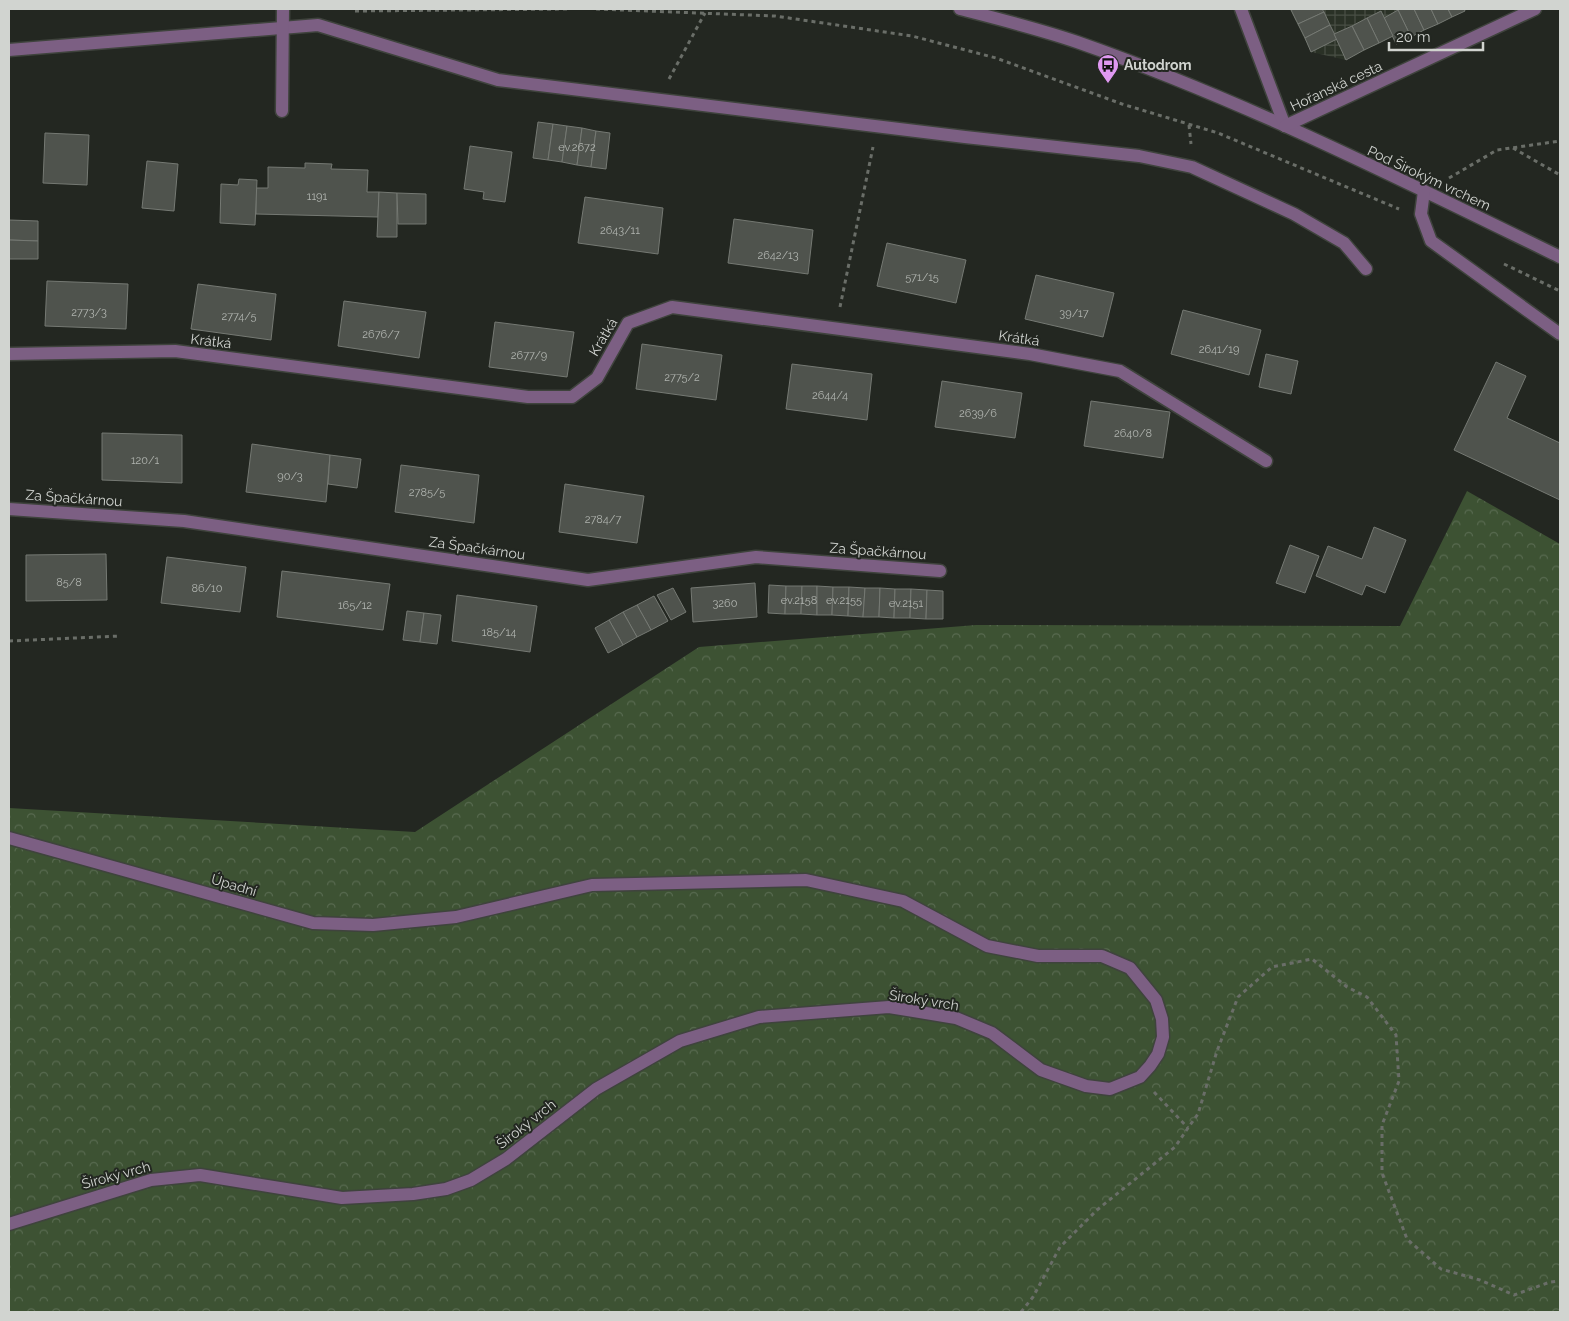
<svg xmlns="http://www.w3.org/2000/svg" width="1569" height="1321" viewBox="0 0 1569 1321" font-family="Raleway,sans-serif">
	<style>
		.industrial { fill: url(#industrial-grid) }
		.forest { fill: url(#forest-crowns) }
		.building { fill: #4f534d; stroke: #757973 }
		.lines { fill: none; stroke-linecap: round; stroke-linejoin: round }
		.minor-casing { stroke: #3f433d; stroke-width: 15 }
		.path { stroke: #6a6e68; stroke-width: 3; stroke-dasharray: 4 4; stroke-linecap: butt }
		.minor { stroke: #7c5f83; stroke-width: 12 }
		.labels { text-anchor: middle; stroke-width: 4; stroke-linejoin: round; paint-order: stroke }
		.number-label { font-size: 11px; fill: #b0b4af }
		.poi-label { font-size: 14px; font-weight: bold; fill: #d1d4d0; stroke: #232721; text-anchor: start }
		.street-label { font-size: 14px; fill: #d1d4d0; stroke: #232721 }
	</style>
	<defs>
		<pattern id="industrial-grid" width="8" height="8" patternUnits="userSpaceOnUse" patternTransform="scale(1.25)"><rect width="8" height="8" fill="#2a3126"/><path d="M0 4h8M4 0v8" fill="none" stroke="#484e44"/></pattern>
		<pattern id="forest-crowns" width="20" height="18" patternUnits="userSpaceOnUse" patternTransform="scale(1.25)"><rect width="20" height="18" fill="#3d5233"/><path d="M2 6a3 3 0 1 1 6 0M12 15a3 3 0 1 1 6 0" fill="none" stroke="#586a50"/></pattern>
	</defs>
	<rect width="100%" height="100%" fill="#232721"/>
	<path class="industrial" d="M1290 9H1468L1396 44 1393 36 1346 60 1311 52Z"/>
	<path class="forest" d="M1467 491 1560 544V1312H9V808L415 832 699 647 976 625 1400 626Z"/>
	<g class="building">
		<path d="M1295 9H1322L1324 12 1298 24 1291 10Z"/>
		<path d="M1401 9H1414L1424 30 1411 37 1398 10Z"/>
		<path d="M1414 9H1431L1438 24 1424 30Z"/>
		<path d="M1431 9H1448L1452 17 1438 24Z"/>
		<path d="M1448 9H1464L1465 11 1452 17Z"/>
		<path d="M1398 10 1411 37 1396 44 1384 18Z"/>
		<path d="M1381 11 1393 36 1379 43 1367 18Z"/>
		<path d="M1324 12 1330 25 1305 38 1298 24Z"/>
		<path d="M1367 18 1379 43 1364 50 1352 26Z"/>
		<path d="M1330 25 1337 39 1311 52 1305 38Z"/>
		<path d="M1352 26 1364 50 1346 60 1334 34Z"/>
		<path d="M538 122 553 124 548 160 533 158Z"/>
		<path d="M553 124 567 126 562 162 548 160Z"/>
		<path d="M567 126 582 128 577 165 562 162Z"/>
		<path d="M582 128 596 131 591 167 577 165Z"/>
		<path d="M596 131 610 133 606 169 591 167Z"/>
		<path d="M45 133 89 135 87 185 43 183Z"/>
		<path d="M470 146 512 152 505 202 483 199 484 192 464 189Z"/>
		<path d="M147 161 178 164 174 211 142 208Z"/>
		<path d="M305 163 332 164 331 169 368 170 367 192H379L378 217 256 214V188H268V167L305 168Z"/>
		<path d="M239 179 257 180 255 225 220 223 221 184 238 185Z"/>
		<path d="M379 192 397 193V237H377Z"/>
		<path d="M397 193 426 194V224H398Z"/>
		<path d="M585 197 663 208 658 254 578 243Z"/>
		<path d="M734 219 813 230 808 274 728 263Z"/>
		<path d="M9 220 38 221V241L9 240Z"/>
		<path d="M9 240 38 241V259H9Z"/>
		<path d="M887 243 966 260 956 303 877 286Z"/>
		<path d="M1036 275 1114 293 1103 337 1025 319Z"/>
		<path d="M47 281 128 284 126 329 45 326Z"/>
		<path d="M198 284 276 294 271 340 191 329Z"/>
		<path d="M344 301 426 312 419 358 338 346Z"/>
		<path d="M1183 310 1261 330 1249 375 1171 354Z"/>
		<path d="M495 322 574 332 567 377 489 367Z"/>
		<path d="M642 344 722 355 716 400 636 389Z"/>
		<path d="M1266 354 1298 361 1291 394 1259 387Z"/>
		<path d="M1496 362 1526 376 1507 418 1560 443V500L1454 450Z"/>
		<path d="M792 364 872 374 867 420 786 409Z"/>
		<path d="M942 381 1022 393 1015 438 935 427Z"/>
		<path d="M1091 401 1170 412 1163 458 1084 446Z"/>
		<path d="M102 433 182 435V483L102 480Z"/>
		<path d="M252 444 330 455 326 502 246 492Z"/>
		<path d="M330 455 361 459 357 488 328 484Z"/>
		<path d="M401 465 479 475 474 523 395 512Z"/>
		<path d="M565 484 644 496 637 543 559 532Z"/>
		<path d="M1374 527 1406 540 1385 593 1366 585 1362 595 1316 576 1328 546 1362 559Z"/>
		<path d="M1290 545 1319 556 1305 593 1276 583Z"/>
		<path d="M106 554 107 600 26 601V555Z"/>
		<path d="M167 557 246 567 240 612 161 603Z"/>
		<path d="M282 571 390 584 383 630 277 617Z"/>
		<path d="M755 583 757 617 693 622 691 588Z"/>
		<path d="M769 585 786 586 785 614 768 613Z"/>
		<path d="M786 586H802L801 614H785Z"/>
		<path d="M802 586H817V615L801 614Z"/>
		<path d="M817 586 833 587 832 615H817Z"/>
		<path d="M833 587H849L848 616 832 615Z"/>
		<path d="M849 587 865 588 863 617 848 616Z"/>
		<path d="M673 588 686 612 671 620 657 595Z"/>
		<path d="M865 588H880L879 617H863Z"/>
		<path d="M880 588 895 589 894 618 879 617Z"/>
		<path d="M895 589H911L910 618H894Z"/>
		<path d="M911 589 927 590 926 619 910 618Z"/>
		<path d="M927 590 943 591V619H926Z"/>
		<path d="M457 595 537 606 530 652 452 641Z"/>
		<path d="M654 596 668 621 651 630 637 605Z"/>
		<path d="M637 605 651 630 637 637 623 612Z"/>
		<path d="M407 611 424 613 420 642 403 640Z"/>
		<path d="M623 612 637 637 623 645 609 620Z"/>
		<path d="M424 613 441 615 437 644 420 642Z"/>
		<path d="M609 620 623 645 608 653 595 628Z"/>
	</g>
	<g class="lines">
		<g class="minor-casing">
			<g id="minor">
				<path d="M960 9C999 19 1039 29 1077 42 1243 100 1402 180 1560 257"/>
				<path d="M1241 9 1285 126"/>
				<path d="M9 50 318 25 498 80 965 137 1139 156 1192 167 1294 214 1344 243 1366 269"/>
				<path d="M282 111 283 9"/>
				<path d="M1285 126 1535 9"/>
				<path d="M1424 191 1421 214 1431 241 1560 334"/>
				<path d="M9 354 175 351 528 397H572L597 378 628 323 672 307 1030 354 1120 371 1266 461"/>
				<path d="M9 509 184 521 588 580 756 557 940 571"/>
				<path d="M9 838 313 923 373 925 456 917 592 885 806 880 903 901 987 946 1038 956H1102L1130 968 1156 1000 1162 1019 1163 1037 1158 1054 1150 1066 1140 1077 1110 1089 1086 1086 1041 1070 992 1033 956 1018 889 1007 759 1017 680 1041 596 1089 506 1159 471 1180 446 1189 413 1194 342 1198 200 1175 151 1180 9 1224"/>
			</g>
		</g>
		<g class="path">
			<path d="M596 9 775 16 912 36 996 58 1122 104 1218 133 1399 209"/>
			<path d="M355 11 569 9"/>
			<path d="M669 79 705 13"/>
			<path d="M1189 125 1191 144"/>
			<path d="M1513 148 1560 175"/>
			<path d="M1449 178 1497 150 1560 141"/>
			<path d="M1504 264 1560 291"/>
			<path d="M840 307 873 147"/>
			<path d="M9 641 120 636"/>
			<path d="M1154 1092 1188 1128"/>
			<path d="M1021 1312 1033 1297 1060 1247 1097 1210 1175 1147 1188 1128 1198 1114 1217 1051 1238 997 1272 967 1312 959 1347 987 1367 997 1396 1035 1399 1081 1382 1125V1173L1407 1239 1441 1269 1480 1280 1514 1295 1550 1282 1560 1281"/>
		</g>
		<use href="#minor" class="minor"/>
	</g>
	<defs>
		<g id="bus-pin" transform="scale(1.125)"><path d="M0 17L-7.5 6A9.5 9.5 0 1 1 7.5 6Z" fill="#df98f1" stroke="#232721"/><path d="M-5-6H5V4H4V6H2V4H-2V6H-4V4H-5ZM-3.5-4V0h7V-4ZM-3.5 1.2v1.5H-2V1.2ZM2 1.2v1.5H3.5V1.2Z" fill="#111"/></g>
	</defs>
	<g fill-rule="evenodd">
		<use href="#bus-pin" x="1108" y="65"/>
	</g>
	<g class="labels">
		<g class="number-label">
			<text x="577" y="151">ev.2672</text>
			<text x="317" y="200">1191</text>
			<text x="620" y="234">2643/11</text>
			<text x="778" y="259">2642/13</text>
			<text x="922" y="281">571/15</text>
			<text x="89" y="316">2773/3</text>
			<text x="1074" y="317">39/17</text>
			<text x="239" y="320">2774/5</text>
			<text x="381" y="338">2676/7</text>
			<text x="1219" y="353">2641/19</text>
			<text x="529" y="359">2677/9</text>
			<text x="682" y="381">2775/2</text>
			<text x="830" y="399">2644/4</text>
			<text x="978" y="417">2639/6</text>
			<text x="1133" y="437">2640/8</text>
			<text x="145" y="464">120/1</text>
			<text x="290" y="480">90/3</text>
			<text x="427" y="496">2785/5</text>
			<text x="603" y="523">2784/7</text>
			<text x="69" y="586">85/8</text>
			<text x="207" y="592">86/10</text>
			<text x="799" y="604">ev.2158</text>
			<text x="844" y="604">ev.2155</text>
			<text x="725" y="607">3260</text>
			<text x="906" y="607">ev.2151</text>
			<text x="355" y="609">165/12</text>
			<text x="499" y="636">185/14</text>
		</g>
		<g class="poi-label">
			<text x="1124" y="70">Autodrom</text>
		</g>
		<g class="street-label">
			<text transform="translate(1336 86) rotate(-25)" y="5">Hořanská cesta</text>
			<text transform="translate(1429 178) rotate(25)" y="5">Pod Širokým vrchem</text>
			<text transform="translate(603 337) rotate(-59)" y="5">Krátká</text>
			<text transform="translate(1019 338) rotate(8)" y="5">Krátká</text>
			<text transform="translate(211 341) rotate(7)" y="5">Krátká</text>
			<text transform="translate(74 498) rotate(4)" y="5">Za Špačkárnou</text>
			<text transform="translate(477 548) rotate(8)" y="5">Za Špačkárnou</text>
			<text transform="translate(878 551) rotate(4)" y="5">Za Špačkárnou</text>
			<text transform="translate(234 885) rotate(16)" y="5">Úpadní</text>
			<text transform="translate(924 1000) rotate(9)" y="5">Široký vrch</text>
			<text transform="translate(526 1124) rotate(-38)" y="5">Široký vrch</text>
			<text transform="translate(116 1175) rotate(-15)" y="5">Široký vrch</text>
		</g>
	</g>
	<rect width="1569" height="1321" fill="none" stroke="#d1d4d0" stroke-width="20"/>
	<path d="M1389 42v8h94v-8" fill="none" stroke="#d1d4d0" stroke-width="2.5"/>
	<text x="1396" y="42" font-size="15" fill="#d1d4d0" stroke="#232721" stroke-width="4" paint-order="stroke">20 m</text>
</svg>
